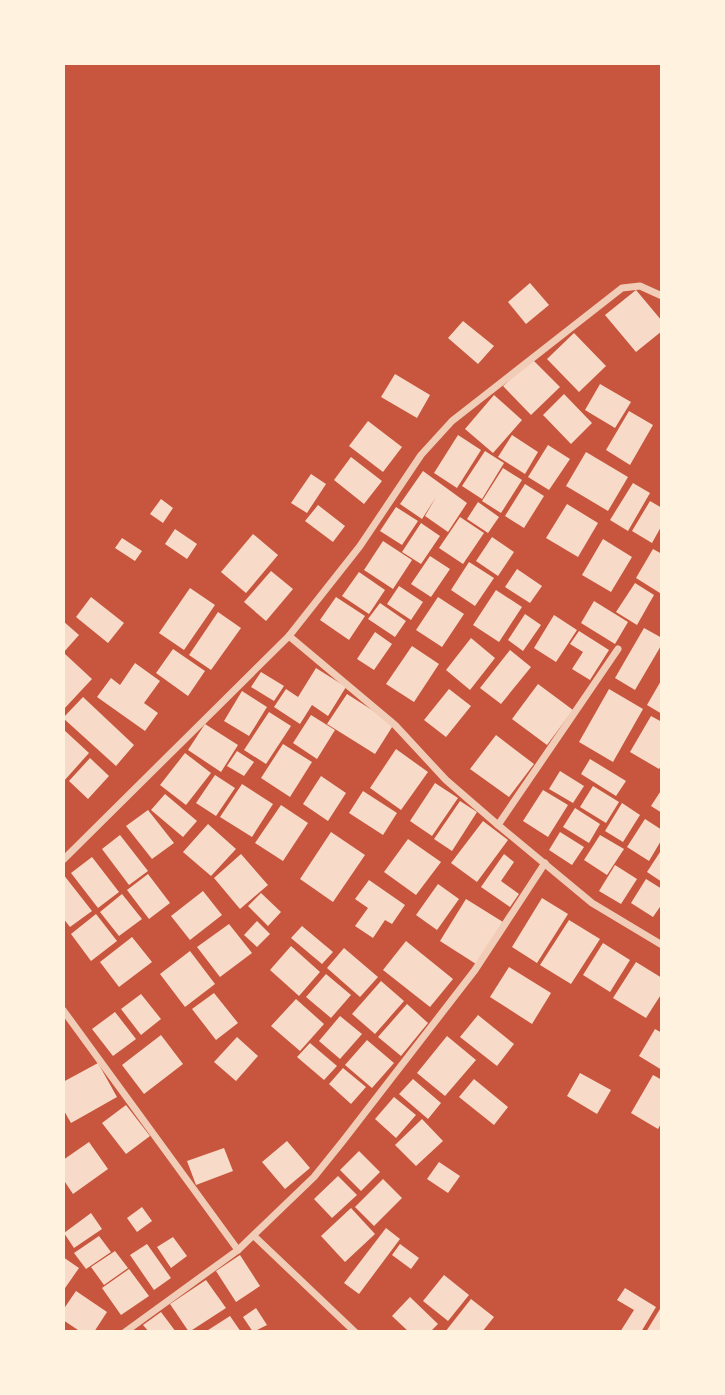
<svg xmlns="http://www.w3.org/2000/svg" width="725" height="1395" viewBox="0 0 725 1395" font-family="'Open Sans',sans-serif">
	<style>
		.building { fill: #f7dbc8 }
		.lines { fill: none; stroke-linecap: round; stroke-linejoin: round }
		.minor { stroke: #f1ccb7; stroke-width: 7 }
	</style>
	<rect width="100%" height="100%" fill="#c8553d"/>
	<g class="building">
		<path d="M530 283 549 305 526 324 508 302Z"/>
		<path d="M636 290 662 321V331L636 352 605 315Z"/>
		<path d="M463 321 494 346 478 364 448 338Z"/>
		<path d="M574 333 606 366 579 392 547 359Z"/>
		<path d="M532 359 560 387 531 415 503 386Z"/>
		<path d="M395 374 430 395 417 418 381 397Z"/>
		<path d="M600 384 631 402 615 428 585 410Z"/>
		<path d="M564 394 592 423 571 444 543 415Z"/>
		<path d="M494 395 522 420 493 453 465 429Z"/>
		<path d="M629 411 653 425 630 465 606 450Z"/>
		<path d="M368 421 402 447 383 472 349 446Z"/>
		<path d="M458 435 481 450 457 488 434 473Z"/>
		<path d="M512 435 538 452 525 474 498 457Z"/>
		<path d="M548 445 570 459 549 490 528 477Z"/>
		<path d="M485 451 504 463 482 499 462 486Z"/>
		<path d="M586 452 628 477 608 511 566 486Z"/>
		<path d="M351 457 382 481 364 504 334 480Z"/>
		<path d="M503 468 522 480 501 513 482 501Z"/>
		<path d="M423 471 467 503 448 532 425 516 436 497 422 519 400 504Z"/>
		<path d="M311 474 326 484 307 513 291 503Z"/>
		<path d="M633 483 650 493 628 531 610 520Z"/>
		<path d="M525 484 544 496 524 528 505 516Z"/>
		<path d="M161 499 173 508 163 523 150 514Z"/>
		<path d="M650 501 662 508V525L652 543 632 531Z"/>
		<path d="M478 502 499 517 488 533 467 519Z"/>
		<path d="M567 504 598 523 578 557 546 538Z"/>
		<path d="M318 505 345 526 333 542 305 521Z"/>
		<path d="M396 507 418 521 402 545 380 531Z"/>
		<path d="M460 517 484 533 463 564 439 548Z"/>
		<path d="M421 523 440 536 421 564 402 552Z"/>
		<path d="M175 529 197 544 187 559 165 544Z"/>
		<path d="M253 534 278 555 246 593 221 572Z"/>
		<path d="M492 537 514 552 498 576 476 561Z"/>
		<path d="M122 538 142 551 135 561 115 548Z"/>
		<path d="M603 539 632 557 611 592 582 575Z"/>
		<path d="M383 541 412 560 393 589 364 570Z"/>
		<path d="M653 549 662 554 660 593 636 578Z"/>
		<path d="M430 556 450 569 431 597 411 584Z"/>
		<path d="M469 562 494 578 475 606 451 590Z"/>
		<path d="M517 569 542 586 530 603 505 587Z"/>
		<path d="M271 571 293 589 266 621 244 602Z"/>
		<path d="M359 572 385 590 369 614 342 596Z"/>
		<path d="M635 583 654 595 637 625 616 612Z"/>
		<path d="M399 586 423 602 411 620 387 604Z"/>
		<path d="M190 588 215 605 184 650 159 633Z"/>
		<path d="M496 590 522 607 499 642 473 625Z"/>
		<path d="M91 597 124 623 108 643 76 617Z"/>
		<path d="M336 597 365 616 349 640 320 620Z"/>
		<path d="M438 597 464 614 442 647 416 630Z"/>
		<path d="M594 601 628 622 615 644 581 623Z"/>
		<path d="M380 603 406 621 395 637 368 619Z"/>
		<path d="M218 612 241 628 211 670 189 655Z"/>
		<path d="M525 614 541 625 523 651 508 640Z"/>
		<path d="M554 615 577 630 556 662 534 648Z"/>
		<path d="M63 621 79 635 63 653Z"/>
		<path d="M644 628 662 638V644L635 690 615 678Z"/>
		<path d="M579 631 609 650 590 680 572 669 583 652 570 644Z"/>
		<path d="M375 632 392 644 374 670 357 659Z"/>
		<path d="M471 638 495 658 470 690 446 670Z"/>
		<path d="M412 646 439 664 414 702 386 684Z"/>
		<path d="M173 649 205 671 188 696 156 673Z"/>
		<path d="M510 650 531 667 501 704 480 688Z"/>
		<path d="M65 654 92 679 63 710V656Z"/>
		<path d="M135 663 160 681 144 703 158 713 145 731 97 697 111 678 120 685Z"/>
		<path d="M316 668 346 687 328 716 312 705 300 724 274 707 286 689 298 697Z"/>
		<path d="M261 672 284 686 274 701 251 687Z"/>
		<path d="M662 679V714L647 705Z"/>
		<path d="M538 684 573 710 547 745 512 719Z"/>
		<path d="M449 689 471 706 446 737 424 720Z"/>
		<path d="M609 689 643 709 613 762 579 742Z"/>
		<path d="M242 691 267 707 249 736 224 721Z"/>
		<path d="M347 694 394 724 375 754 327 724Z"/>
		<path d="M83 697 134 745 116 766 63 718Z"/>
		<path d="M269 712 291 726 266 764 244 750Z"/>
		<path d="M311 715 335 730 317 759 293 743Z"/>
		<path d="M651 716 662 722V764L659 769 630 752Z"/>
		<path d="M205 724 238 745 221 772 188 750Z"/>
		<path d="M63 729 89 753 63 782Z"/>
		<path d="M496 735 534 764 509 797 470 769Z"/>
		<path d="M283 744 312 762 290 797 261 778Z"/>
		<path d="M396 749 428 772 401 810 370 788Z"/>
		<path d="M237 751 254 762 244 776 227 766Z"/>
		<path d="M185 753 211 773 186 805 160 785Z"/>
		<path d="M90 758 109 776 88 799 69 781Z"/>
		<path d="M590 759 626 781 616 796 581 774Z"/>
		<path d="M560 771 584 786 573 803 549 789Z"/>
		<path d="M215 775 235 788 216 816 196 803Z"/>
		<path d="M321 776 346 793 328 821 303 804Z"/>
		<path d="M435 783 458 798 432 836 410 821Z"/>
		<path d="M242 784 273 804 252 837 220 817Z"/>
		<path d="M593 786 619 802 606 823 580 807Z"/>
		<path d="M662 789V813L651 806Z"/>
		<path d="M543 790 568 805 548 837 523 821Z"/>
		<path d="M363 791 397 813 383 835 349 813Z"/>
		<path d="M165 794 197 821 183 837 151 810Z"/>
		<path d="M460 801 477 812 452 851 434 839Z"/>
		<path d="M622 803 640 815 623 842 605 831Z"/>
		<path d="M281 805 308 823 283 861 255 843Z"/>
		<path d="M575 808 600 824 589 843 563 827Z"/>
		<path d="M148 810 174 843 152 859 126 826Z"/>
		<path d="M645 819 662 830V839L649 861 627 847Z"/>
		<path d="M483 821 508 840 477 882 451 863Z"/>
		<path d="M208 824 236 849 211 876 183 852Z"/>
		<path d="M331 832 365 855 333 902 300 879Z"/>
		<path d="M560 832 584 847 572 865 549 850Z"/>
		<path d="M120 835 148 871 129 885 102 849Z"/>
		<path d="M600 835 624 849 607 875 584 860Z"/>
		<path d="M408 839 441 862 416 895 384 872Z"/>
		<path d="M662 849V882L647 872Z"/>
		<path d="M241 854 268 885 240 909 214 878Z"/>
		<path d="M504 854 514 862 501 881 519 894 510 907 481 887Z"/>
		<path d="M92 857 119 892 98 908 71 873Z"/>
		<path d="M615 865 637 879 621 904 599 891Z"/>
		<path d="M63 874 92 911 70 927 63 918Z"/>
		<path d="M148 874 170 903 149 919 127 890Z"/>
		<path d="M646 879 662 889V904L653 917 631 903Z"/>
		<path d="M369 880 405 905 392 924 385 920 373 938 355 926 368 908 355 899Z"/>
		<path d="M438 884 459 899 437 930 416 915Z"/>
		<path d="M203 891 222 915 190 940 171 916Z"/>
		<path d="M261 893 281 912 268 926 248 906Z"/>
		<path d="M122 894 142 919 119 936 100 912Z"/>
		<path d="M542 898 568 914 537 963 512 947Z"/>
		<path d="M466 899 503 922 476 964 440 941Z"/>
		<path d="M96 914 117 941 91 961 71 934Z"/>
		<path d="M569 920 600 939 571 984 540 965Z"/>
		<path d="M257 921 270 934 257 947 244 935Z"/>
		<path d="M229 924 252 953 220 977 197 947Z"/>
		<path d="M302 926 333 952 322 964 291 938Z"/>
		<path d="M132 937 152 962 119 987 100 962Z"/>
		<path d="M406 941 453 979 430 1007 383 970Z"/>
		<path d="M603 943 630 960 610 992 583 975Z"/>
		<path d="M291 946 320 972 299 996 270 970Z"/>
		<path d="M344 948 378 977 360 997 327 968Z"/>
		<path d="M190 951 215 984 185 1007 160 974Z"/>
		<path d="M636 962 662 978V993L646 1018 613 998Z"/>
		<path d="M509 967 551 993 532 1024 490 997Z"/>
		<path d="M326 974 351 995 331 1018 306 997Z"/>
		<path d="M381 981 404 1001 375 1034 352 1014Z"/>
		<path d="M214 993 238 1023 216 1040 192 1009Z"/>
		<path d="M141 994 161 1019 141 1035 121 1009Z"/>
		<path d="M296 999 324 1024 300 1051 271 1026Z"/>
		<path d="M407 1004 428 1023 401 1056 378 1037Z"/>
		<path d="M115 1012 136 1039 113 1056 92 1029Z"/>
		<path d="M478 1015 514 1044 497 1066 460 1037Z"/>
		<path d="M340 1016 362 1034 340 1059 319 1041Z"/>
		<path d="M655 1029 662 1033V1070L639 1056Z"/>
		<path d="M161 1035 183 1064 144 1094 122 1065Z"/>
		<path d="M447 1036 476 1060 445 1096 417 1073Z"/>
		<path d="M237 1037 258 1056 236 1081 214 1062Z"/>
		<path d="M367 1040 394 1063 372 1088 345 1065Z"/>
		<path d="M310 1043 337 1066 324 1080 297 1057Z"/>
		<path d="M98 1063 117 1097 71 1123 63 1109V1082Z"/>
		<path d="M343 1068 366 1087 351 1104 329 1084Z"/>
		<path d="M580 1073 611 1090 597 1114 567 1096Z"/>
		<path d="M653 1075 662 1080V1122L658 1129 631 1113Z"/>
		<path d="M413 1079 441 1103 428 1119 399 1094Z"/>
		<path d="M474 1079 508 1107 494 1125 459 1097Z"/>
		<path d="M394 1097 416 1115 396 1138 375 1119Z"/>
		<path d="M126 1105 150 1136 126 1154 102 1123Z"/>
		<path d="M422 1119 443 1141 416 1166 395 1145Z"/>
		<path d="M287 1141 310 1168 285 1189 262 1162Z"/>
		<path d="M89 1142 108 1169 73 1194 63 1179V1160Z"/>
		<path d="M224 1148 233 1171 196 1185 187 1161Z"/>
		<path d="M359 1151 380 1172 361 1191 340 1170Z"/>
		<path d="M439 1162 460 1176 448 1193 427 1179Z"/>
		<path d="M338 1176 357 1195 332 1218 314 1199Z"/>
		<path d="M383 1179 402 1198 374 1226 355 1207Z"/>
		<path d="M142 1207 152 1221 137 1232 127 1218Z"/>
		<path d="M351 1208 375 1234 345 1262 321 1236Z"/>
		<path d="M91 1213 102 1229 74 1248 64 1233Z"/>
		<path d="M386 1228 400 1239 359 1294 344 1283Z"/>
		<path d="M99 1236 111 1252 86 1269 74 1253Z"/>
		<path d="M173 1237 187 1256 171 1268 157 1247Z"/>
		<path d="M147 1244 171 1278 154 1290 130 1255Z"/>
		<path d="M400 1244 419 1258 411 1269 392 1255Z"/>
		<path d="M115 1251 128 1268 104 1285 91 1267Z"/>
		<path d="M240 1255 260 1286 236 1302 216 1271Z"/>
		<path d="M63 1257 79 1268 63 1291Z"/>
		<path d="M129 1269 149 1296 121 1315 102 1288Z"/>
		<path d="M444 1275 469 1295 448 1321 423 1301Z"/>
		<path d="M206 1280 226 1308 189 1332 170 1304Z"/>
		<path d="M625 1288 656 1307 641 1332H620L634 1310 617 1300Z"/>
		<path d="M76 1291 107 1312 94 1332H81L63 1320V1310Z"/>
		<path d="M410 1297 438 1324 430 1332H409L392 1316Z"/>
		<path d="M471 1299 494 1317 482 1332H445Z"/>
		<path d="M256 1308 267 1325 253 1332 243 1317Z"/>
		<path d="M660 1309 662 1332H646Z"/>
		<path d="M161 1312 176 1332H149L143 1325Z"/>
		<path d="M230 1316 241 1332H205Z"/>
	</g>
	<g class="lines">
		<g class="minor">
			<path d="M289 636 395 725 446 780 498 825 592 903 662 945"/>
			<path d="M498 825 618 649"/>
			<path d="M63 860 289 636 360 546 421 455 452 421 622 288 640 286 662 296"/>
			<path d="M63 1010 238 1250 125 1332"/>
			<path d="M254 1236 355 1332"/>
			<path d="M238 1250 314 1177 343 1141 475 970 545 863"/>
		</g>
	</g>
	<rect width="725" height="1395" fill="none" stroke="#fff3e0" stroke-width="130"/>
</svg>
